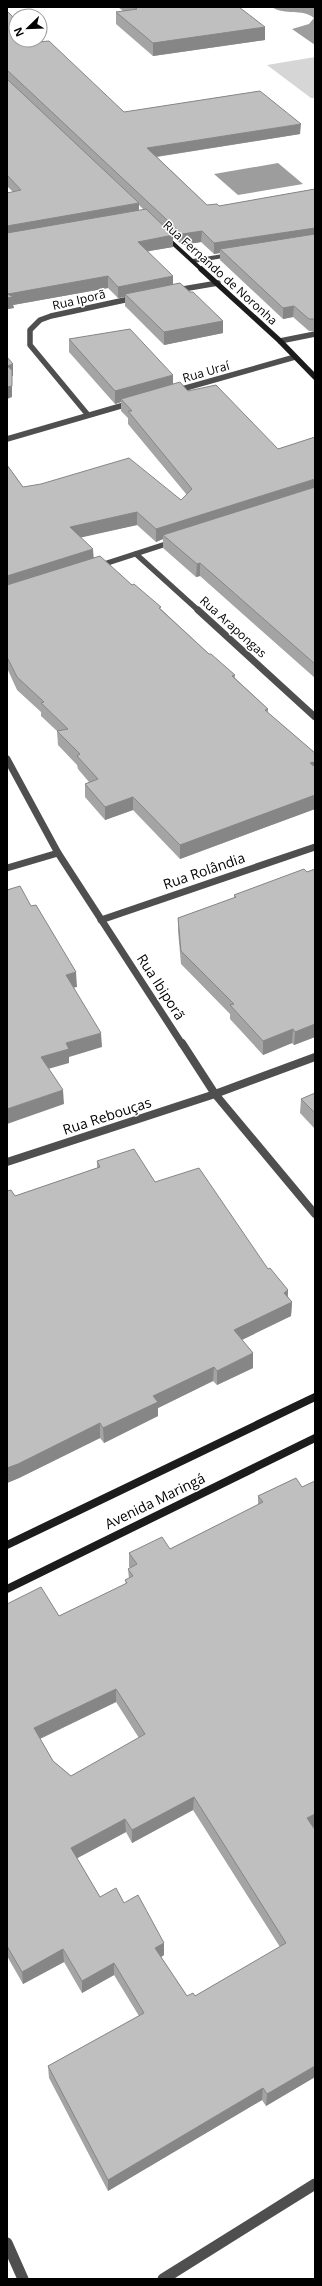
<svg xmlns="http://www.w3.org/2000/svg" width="322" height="2286" viewBox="0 0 322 2286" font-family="'Open Sans',sans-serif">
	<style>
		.green { fill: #d6d6d6 }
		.water { fill: #9d9d9d }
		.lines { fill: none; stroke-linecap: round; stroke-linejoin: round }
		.street-far4 { stroke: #4f4f4f; stroke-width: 4 }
		.street-far3 { stroke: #4f4f4f; stroke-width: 5.5 }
		.street-far2 { stroke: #4f4f4f; stroke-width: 7 }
		.street-far1 { stroke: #4f4f4f; stroke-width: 8 }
		.street { stroke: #4f4f4f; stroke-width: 11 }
		.secondary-far2 { stroke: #1c1c1c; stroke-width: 4 }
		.secondary-far1 { stroke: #1c1c1c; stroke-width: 5.5 }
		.secondary { stroke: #1c1c1c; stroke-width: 8 }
		.wall { fill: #a4a4a4; fill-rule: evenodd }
		.shaded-wall { fill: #868686 }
		.building { fill: #bfbfbf; stroke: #868686; fill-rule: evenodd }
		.labels { text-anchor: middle; stroke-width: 3; stroke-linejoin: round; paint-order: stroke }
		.far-street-label { font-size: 12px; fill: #000; stroke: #fff }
		.street-label { font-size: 14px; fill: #000; stroke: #fff }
	</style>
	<rect width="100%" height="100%" fill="#fff"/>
	<path class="green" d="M315 57V98H311L267 65Z"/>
	<g class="water">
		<path d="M272 7H315V45L292 29 309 24 314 18C302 8 285 16 272 7Z"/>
		<path d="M278 163 303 184 238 195 214 174Z"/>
	</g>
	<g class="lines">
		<path class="street-far4" d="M193 261 229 255"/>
		<g class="street-far3">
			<path d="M177 290 218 283"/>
			<path d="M280 341 315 334"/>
			<path d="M175 391 295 357"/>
			<path d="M88 415 30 345V330L40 320 51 316 134 298"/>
			<path d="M7 439 131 403"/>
			<path d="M136 554 199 611"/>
			<path d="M98 566 172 542"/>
		</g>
		<g class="street-far2">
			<path d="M198 610 315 717"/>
			<path d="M7 759 58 853 182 1044"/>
			<path d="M7 868 58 853"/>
			<path d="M101 920 315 847"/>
		</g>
		<g class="street-far1">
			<path d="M182 1043 215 1094 315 1214"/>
			<path d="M7 1162 215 1094 315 1057"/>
		</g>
		<g class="street">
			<path d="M7 2243 23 2279"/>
			<path d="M163 2279 315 2184"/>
		</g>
		<path class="secondary-far2" d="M166 237 202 270"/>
		<path class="secondary-far1" d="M201 269 280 341 315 377"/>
		<g class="secondary">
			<path d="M7 1545 315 1397"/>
			<path d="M7 1589 315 1438"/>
		</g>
	</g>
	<g class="wall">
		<path d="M118 7H239L265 40 153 56 116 24V12L123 11Z"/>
		<path d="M7 11 38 42 124 112 300 134 157 157 207 205 219 206 315 189V331H309L293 317 283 319 220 260V253L214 254 201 242 182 245 173 237V247L148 251 173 284 190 292 223 321V333L164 345 125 306V297L118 298 108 288 13 305 14 308 7 309 13 192 7 186ZM139 205 144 210 139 211Z"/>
		<path d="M69 339 173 384 188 391 278 449 315 437V678L200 576 196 577 163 548V539L156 542 137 525 81 537 94 558 132 585 161 609 209 654 235 675V678L268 709V713L315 753V809L180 859 133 810 105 820 85 797V784L89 782 78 769 77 765 58 745 57 731 41 716V712L17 690 7 668V465L23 487 181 500 187 495 128 424V418L121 411V402L115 404 69 352Z"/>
		<path d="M315 869V1037L294 1045 292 1043 263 1055 230 1019V1014L181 964 178 931V918L234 898V895Z"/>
		<path d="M315 1093V1129L300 1113 301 1099Z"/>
		<path d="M97 1161 155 1182 268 1269 288 1290V1297L292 1302 291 1316 242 1340 253 1353V1368L217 1385 213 1381 158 1408V1416L104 1443 100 1438 19 1478 7 1483V1191L15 1196 97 1168Z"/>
		<path d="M296 1478 315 1826 313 1827 315 1830V2077L266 2106 262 2100 108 2191 49 2078 48 2066 139 2016 114 1975 82 1993 64 1962 23 1984 7 1956V1604L59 1616 126 1584 125 1580 129 1579 128 1569 130 1568 129 1567V1553L170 1549 258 1505V1496ZM116 1702 139 1738 71 1776 53 1761 40 1739ZM193 1810 280 1947 195 1996H187L161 1957 164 1955 124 1903 100 1897 77 1858 126 1832 132 1843Z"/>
	</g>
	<g class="shaded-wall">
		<path d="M265 27V40L153 56V43Z"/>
		<path d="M301 124 300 134 147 158V148Z"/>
		<path d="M139 203V214L7 237V226Z"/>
		<path d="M315 228V239L220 249V253L214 254V243Z"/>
		<path d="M202 231 201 242 182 245V234Z"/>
		<path d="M173 235V247L138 253V242Z"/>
		<path d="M108 276V288L13 305 14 308 7 309V298L8 294Z"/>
		<path d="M173 276V287L125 294V297L118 298V287Z"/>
		<path d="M294 306 293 317 283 319V308Z"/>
		<path d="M223 321V333L164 345V332Z"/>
		<path d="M13 364V376H12V397L7 399V366Z"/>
		<path d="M173 375V387L121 399V402L115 404V391Z"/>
		<path d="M315 479V491L163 535V539L156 542V529Z"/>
		<path d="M137 512V525L70 540V527Z"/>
		<path d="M93 549 94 562 7 590V576Z"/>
		<path d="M200 563V576L196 577 197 564Z"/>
		<path d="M315 762V775L310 763Z"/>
		<path d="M315 795V809L180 859V845Z"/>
		<path d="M133 797V810L105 820V807Z"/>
		<path d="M76 972 77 987 67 989 66 975Z"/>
		<path d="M315 1024V1037L294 1045 295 1032Z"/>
		<path d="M293 1029 292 1043 263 1055V1041Z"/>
		<path d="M101 1033 102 1047 69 1057V1063L41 1071V1057L66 1043Z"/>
		<path d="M63 1090 64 1104 7 1124V1109Z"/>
		<path d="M288 1290 287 1304 292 1302 291 1316 233 1344 234 1330 284 1293Z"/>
		<path d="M253 1353V1368L217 1385V1371Z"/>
		<path d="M214 1367 213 1381 158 1408V1416L104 1443 103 1428 153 1396Z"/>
		<path d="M100 1423V1438L19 1478 7 1483V1468Z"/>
		<path d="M116 1689V1702L35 1741 34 1728Z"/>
		<path d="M194 1797 193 1810 132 1843V1830Z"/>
		<path d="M315 1814V1826L305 1831 307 1818Z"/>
		<path d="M125 1819 126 1832 72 1861 71 1848Z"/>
		<path d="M164 1943V1955L155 1961V1948Z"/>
		<path d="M63 1949 64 1962 23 1984 22 1972Z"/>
		<path d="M114 1963V1975L82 1993V1981Z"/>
		<path d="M315 2066V2077L266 2106 267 2094Z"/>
		<path d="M263 2088 262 2100 108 2191V2180Z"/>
	</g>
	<g class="building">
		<path d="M134 7H239L265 27 153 43 116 12 137 9Z"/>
		<path d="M7 11 16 20V40H36L38 42 49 41 124 112 260 91 301 124 147 148 207 205 217 204 219 206 315 189V228L214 243 202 231 182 234 7 70Z"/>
		<path d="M7 79 139 203 7 226V193L21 190 7 175Z"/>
		<path d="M146 209 173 235 138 242 173 276 118 287 108 276 8 294 13 297 7 298V233Z"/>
		<path d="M315 234V319H309L294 306 283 308 220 249Z"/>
		<path d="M180 283 190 292H193L223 321 164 332 125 294Z"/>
		<path d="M130 329 173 375 115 391 69 339Z"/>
		<path d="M7 357 13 364 7 366 12 370V386L7 387Z"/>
		<path d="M180 382 188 391 216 385 278 449 315 437V479L156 529 137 512 70 527 93 549 7 576V465L23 487 41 484 129 458 181 500 192 489 128 411H132L121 399Z"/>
		<path d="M315 487V664L200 563 197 564 163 535Z"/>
		<path d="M100 556 132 585 134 584 161 607 159 608 209 654H211L235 675 232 676 268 709 265 710 315 753V762L310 763 315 767V795L180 845 133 797 105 807 85 784 98 779 77 756 80 754 57 731 68 729 41 703 44 702 17 677 7 657V585Z"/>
		<path d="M304 869 307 872 315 869V1024L295 1032 293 1029 263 1041 230 1005 234 1004 181 951 178 918 236 897 234 895Z"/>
		<path d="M20 886 31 906 36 905 76 972 66 975 101 1033 66 1043 69 1049 41 1057 63 1090 7 1109V890Z"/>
		<path d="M315 1093V1113L301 1099Z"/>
		<path d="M134 1149 155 1182 199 1168 268 1269 270 1268 288 1290 284 1293 292 1302 234 1330 253 1353 217 1371 214 1367 153 1396 158 1402 103 1428 100 1423 18 1464 7 1468V1191L11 1190 15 1196 100 1167 97 1161Z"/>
		<path d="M296 1478 302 1487 315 1481V1814L307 1818 315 1830V2066L267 2094 263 2088 108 2180 48 2066 144 2013 114 1963 82 1981 63 1949 22 1972 7 1946V1604L41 1587 59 1616 127 1583 125 1580 133 1576 128 1569 137 1564 129 1553 162 1537 170 1549 263 1502 258 1496ZM116 1689 145 1734 71 1776 53 1761 34 1728ZM194 1797 286 1943 195 1996 193 1993 187 1996 155 1948 164 1943 138 1895 124 1903 116 1888 100 1897 71 1848 125 1819 132 1830Z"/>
	</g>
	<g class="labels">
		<g class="far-street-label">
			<text transform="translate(220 273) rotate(42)" y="4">Rua Fernando de Noronha</text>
			<text transform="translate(79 300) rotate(-13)" y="4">Rua Iporã</text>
			<text transform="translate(206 372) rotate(-16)" y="4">Rua Uraí</text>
			<text transform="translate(233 627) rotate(42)" y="4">Rua Arapongas</text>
		</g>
		<g class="street-label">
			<text transform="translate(204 871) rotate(-19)" y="5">Rua Rolândia</text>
			<text transform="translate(161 987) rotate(57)" y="5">Rua Ibiporã</text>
			<text transform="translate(107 1116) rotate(-18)" y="5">Rua Rebouças</text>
			<text transform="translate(155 1501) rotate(-26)" y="5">Avenida Maringá</text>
		</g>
	</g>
	<rect width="322" height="2286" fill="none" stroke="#000000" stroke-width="16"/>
	<g transform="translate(28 28) rotate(247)"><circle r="19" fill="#ffffff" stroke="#999999"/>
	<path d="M0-3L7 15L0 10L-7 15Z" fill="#000000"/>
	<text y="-6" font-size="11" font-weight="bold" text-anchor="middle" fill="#000000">N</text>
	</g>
</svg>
